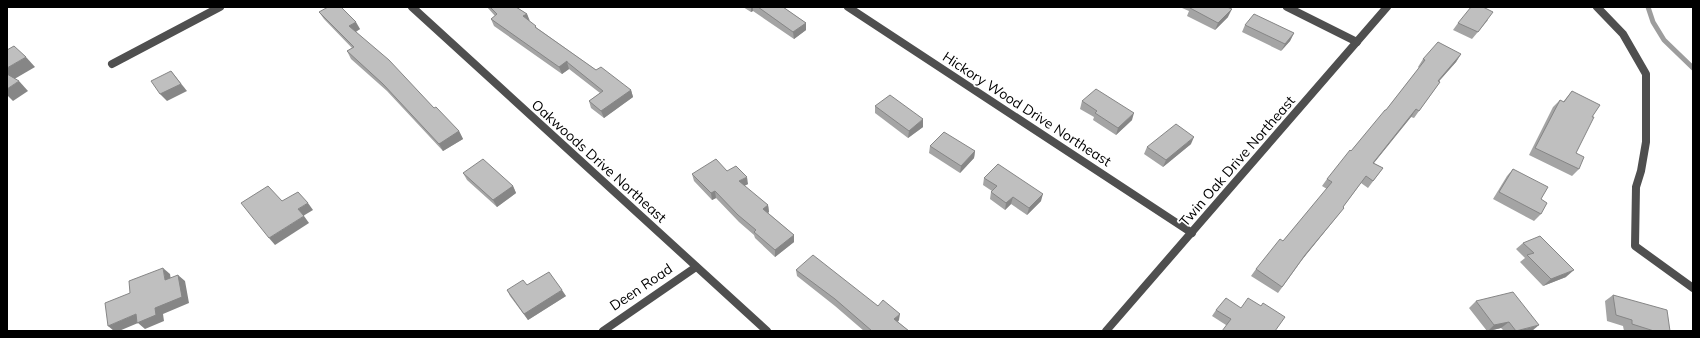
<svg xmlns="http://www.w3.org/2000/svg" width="1700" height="338" viewBox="0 0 1700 338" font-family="Mulish,sans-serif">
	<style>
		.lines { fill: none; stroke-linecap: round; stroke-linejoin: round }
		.stream { stroke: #9d9d9d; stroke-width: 5 }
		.minor { stroke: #4f4f4f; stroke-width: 8 }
		.wall { fill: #a4a4a4 }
		.shaded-wall { fill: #868686 }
		.building { fill: #bfbfbf; stroke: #868686 }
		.labels { text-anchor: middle; stroke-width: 3.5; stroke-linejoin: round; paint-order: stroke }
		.street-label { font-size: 14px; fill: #000; stroke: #fff }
	</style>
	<rect width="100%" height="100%" fill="#fff"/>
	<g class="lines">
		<path class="stream" d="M1648 7 1653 22 1664 40 1693 68"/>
		<g class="minor">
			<path d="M412 7 767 331"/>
			<path d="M848 7 1192 233"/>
			<path d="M1287 7 1357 42"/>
			<path d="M1597 7 1623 34 1646 74V142L1641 171 1636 187 1635 246 1693 288"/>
			<path d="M112 64 220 7"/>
			<path d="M603 331 696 267"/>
			<path d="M1106 331 1387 7"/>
		</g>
	</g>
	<g class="wall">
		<path d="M487 7H516L527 14 529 21 537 28 596 70 631 90 633 97 604 118 591 108 589 101 600 93 569 69 562 74 494 26 491 19 495 16Z"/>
		<path d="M743 7H783L806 23V30L794 39 753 11 751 12Z"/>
		<path d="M1183 7H1227L1228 17 1215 30 1187 16 1189 11 1182 8Z"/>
		<path d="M319 12 360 29 356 32 434 108 459 131 463 139 443 151 387 91 351 59 347 51 352 48 324 19Z"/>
		<path d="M1488 20 1472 39 1453 30 1458 23Z"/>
		<path d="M1245 25 1294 33 1290 41 1281 51 1242 32Z"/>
		<path d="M1461 54 1456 62 1439 81 1440 82 1414 118 1411 117 1374 163 1383 168 1368 188 1361 183 1343 207 1339 214 1301 261 1278 293 1251 276 1256 269 1283 241 1327 189 1322 186 1327 179 1386 110 1419 68 1418 67 1423 59Z"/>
		<path d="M1572 91 1592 117 1576 153 1579 169 1572 176 1529 155 1553 107 1560 100 1563 102Z"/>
		<path d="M1082 101 1132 120 1116 135 1093 120 1094 117 1080 109Z"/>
		<path d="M875 106 923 127 908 138 875 113Z"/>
		<path d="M1191 144 1163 167 1144 154 1147 147Z"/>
		<path d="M930 146 975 151 974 158 960 173 929 153Z"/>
		<path d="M1513 169 1541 214 1534 221 1493 199 1507 176Z"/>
		<path d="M727 171 748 184 744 186 768 205 769 212 768 213 794 235V242L775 257 755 238 754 235 739 222 716 198 712 200 694 181 692 174Z"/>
		<path d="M463 173 513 186 516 193 497 207 467 180Z"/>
		<path d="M984 178 1041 201 1027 215 1011 204 1005 210 990 199 991 192 992 191 983 185Z"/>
		<path d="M1523 243 1566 277 1543 286 1520 262 1525 258 1516 249Z"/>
		<path d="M796 270 878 306 899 320 898 322 909 331H864L835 306 797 276Z"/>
		<path d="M527 285 566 296 528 320 510 296 507 290Z"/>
		<path d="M1613 295 1670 331H1624L1623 326 1607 321 1605 301Z"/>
		<path d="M1476 301 1532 331H1504L1501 328 1489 331H1487L1469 308Z"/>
		<path d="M1216 310 1275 331 1226 325 1212 316Z"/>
	</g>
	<g class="shaded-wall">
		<path d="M751 7H753V11L751 12Z"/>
		<path d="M1232 9 1228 17 1215 30 1218 23Z"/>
		<path d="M527 14 530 21 523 16Z"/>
		<path d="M356 22 360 29 353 33 349 26Z"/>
		<path d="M806 23V30L794 39 793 32Z"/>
		<path d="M1294 33 1290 41 1281 51 1285 44Z"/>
		<path d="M1461 54 1456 62 1433 88 1438 81Z"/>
		<path d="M26 57 35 67 11 81 7 76V68Z"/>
		<path d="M567 61V62L569 69 562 74 559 67Z"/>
		<path d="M171 71 187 91 167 101 160 94Z"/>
		<path d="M19 81 28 91 13 101 7 95V89Z"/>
		<path d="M631 90 633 97 604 118 601 111Z"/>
		<path d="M1416 109 1411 117 1368 170 1373 163Z"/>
		<path d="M1134 113 1132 120 1116 135 1118 128Z"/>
		<path d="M923 119V127L908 138 909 131Z"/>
		<path d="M459 131 463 139 443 151 439 144Z"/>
		<path d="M1194 137 1191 144 1163 167 1166 160Z"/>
		<path d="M975 151 974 158 960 173 961 166Z"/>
		<path d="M747 177 748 184 740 188 739 181Z"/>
		<path d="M513 186 516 193 497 207 493 200Z"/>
		<path d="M715 191 716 198 712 200 711 193Z"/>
		<path d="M1043 194 1041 201 1027 215 1029 208Z"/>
		<path d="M1013 197 1011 204 1005 210 1006 203Z"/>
		<path d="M308 203 313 210 303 216 298 209Z"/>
		<path d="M768 205 769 212 764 216 763 209Z"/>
		<path d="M1344 208 1339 214 1301 261 1278 293 1305 255Z"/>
		<path d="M304 216 309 223 275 245 269 238Z"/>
		<path d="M794 235V242L775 257V250Z"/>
		<path d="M163 268 170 274 172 286 165 280Z"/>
		<path d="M1574 270 1566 277 1543 286 1551 279Z"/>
		<path d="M178 275 185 281 189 303 163 314 164 321 145 329 138 323 119 331H114L108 326 136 314 155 308Z"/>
		<path d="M562 290 566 296 528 320 524 314Z"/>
		<path d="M900 314 899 320 894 325V319Z"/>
		<path d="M1509 322 1501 328 1488 331 1494 325Z"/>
		<path d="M1539 325 1532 331H1516Z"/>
	</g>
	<g class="building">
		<path d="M328 7H341L356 22 349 26 389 60 434 108 436 107 459 131 439 144 383 84 347 51 354 47 319 12Z"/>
		<path d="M490 7H516L527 14 523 16 536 26 535 27 596 70 601 67 631 90 601 111 589 101 603 91 567 62V61L559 67 491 19 497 14Z"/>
		<path d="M758 7H783L806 23 793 32Z"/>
		<path d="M1191 7H1227L1232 9 1218 23 1190 8Z"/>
		<path d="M1471 7H1483L1493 12 1478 32 1458 23Z"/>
		<path d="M1254 14 1294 33 1285 44 1245 25Z"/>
		<path d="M1438 42 1461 54 1438 81 1440 82 1419 111 1416 109 1373 163 1383 168 1373 181 1366 176 1343 207 1344 208 1305 255 1282 287 1256 269 1280 239 1283 241 1332 182 1327 179 1350 150 1351 151 1385 110H1386L1425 60 1423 59Z"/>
		<path d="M14 46 26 57 7 68V50Z"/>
		<path d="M171 71 181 84 160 94 151 81Z"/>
		<path d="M7 74 19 81 7 89Z"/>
		<path d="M1096 89 1134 113 1118 128 1095 113 1097 111 1082 101Z"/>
		<path d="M1572 91 1600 105 1592 117H1594L1576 153 1584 157 1579 169 1535 148 1560 100 1564 102Z"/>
		<path d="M890 95 923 119 909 131 875 106Z"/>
		<path d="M1176 124 1194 137 1166 160 1147 147Z"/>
		<path d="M944 132 975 151 961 166 930 146Z"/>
		<path d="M483 159 513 186 493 200 463 173Z"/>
		<path d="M716 159 727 171 736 166 747 177 739 181 768 205 763 209 794 235 775 250 754 232 756 230 738 215 715 191 711 193 692 174Z"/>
		<path d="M998 164 1043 194 1029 208 1013 197 1006 203 991 192 997 186 984 178Z"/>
		<path d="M1513 169 1548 187 1541 199 1547 203 1541 214 1499 192Z"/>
		<path d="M268 186 282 201 298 192 308 203 298 209 304 216 269 238 241 203Z"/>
		<path d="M1540 236 1574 270 1551 279 1527 255 1534 253 1523 243Z"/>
		<path d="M813 255 878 306 883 300 900 314 894 319 909 331H872L835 299 796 270Z"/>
		<path d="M163 268 165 280 178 275 182 297 155 308 156 315 137 323 136 314 108 326 105 303 130 293 129 281Z"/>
		<path d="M549 272 562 290 524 314 507 290 523 280 527 285Z"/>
		<path d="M1513 292 1539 325 1516 331 1509 322 1494 325 1476 301Z"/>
		<path d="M1613 295 1667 310 1670 331H1654L1632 324V320L1616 315Z"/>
		<path d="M1226 298 1241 308 1248 298 1261 306 1263 303 1285 317 1275 331H1222L1231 319 1216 310Z"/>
	</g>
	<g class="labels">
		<g class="street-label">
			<text transform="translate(1027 109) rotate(33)" y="5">Hickory Wood Drive Northeast</text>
			<text transform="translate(599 161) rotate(42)" y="5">Oakwoods Drive Northeast</text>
			<text transform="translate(1237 161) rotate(-49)" y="5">Twin Oak Drive Northeast</text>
			<text transform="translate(641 287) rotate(-34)" y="5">Deen Road</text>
		</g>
	</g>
	<rect width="1700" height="338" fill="none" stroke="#000000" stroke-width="16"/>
</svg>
